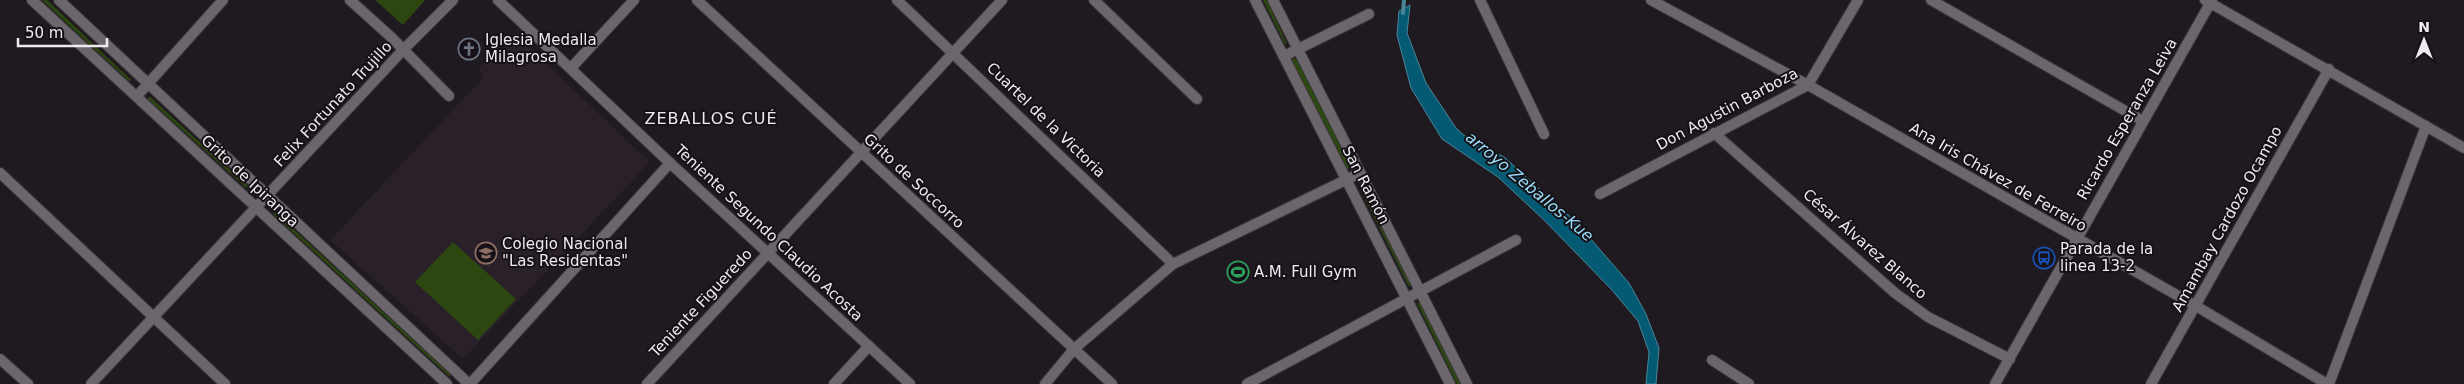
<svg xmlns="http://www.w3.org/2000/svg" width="2464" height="384" viewBox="0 0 2464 384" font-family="'DejaVu Sans',sans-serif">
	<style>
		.built { fill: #29202a }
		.green { fill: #2d4711 }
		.water { fill: #055a73; stroke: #4b8598 }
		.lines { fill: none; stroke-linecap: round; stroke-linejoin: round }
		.stream { stroke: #4b8598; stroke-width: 4 }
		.street-casing { stroke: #3b373b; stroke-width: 12 }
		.street { stroke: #6b656c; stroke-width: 10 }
		.labels { text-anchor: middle; stroke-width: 4; stroke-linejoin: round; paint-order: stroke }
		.poi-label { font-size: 15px; fill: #eeeaee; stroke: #151116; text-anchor: start }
		.street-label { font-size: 15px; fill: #eeeaee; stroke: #151116 }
		.neighbourhood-label { font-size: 16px; letter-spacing: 1px; fill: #eeeaee; stroke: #151116 }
		.water-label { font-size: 16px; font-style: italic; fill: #97dcf8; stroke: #151116 }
	</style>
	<rect width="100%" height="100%" fill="#1f1a1f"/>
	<path class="built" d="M514 33 650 162 463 359 330 240 484 77 478 69Z"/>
	<g class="green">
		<path d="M42 0H47L131 80 129 81Z"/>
		<path d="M375 0H425L403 25Z"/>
		<path d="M1263 0H1267L1287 44H1285Z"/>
		<path d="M1294 58 1297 60 1349 163V169L1346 170 1291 61Z"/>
		<path d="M149 96 252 190V193L148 99Z"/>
		<path d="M1358 185H1361L1411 284 1409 287Z"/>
		<path d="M275 212 450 374V377L273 214Z"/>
		<path d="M453 242 516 299 478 340 415 282Z"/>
		<path d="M1417 303H1420L1461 384H1457Z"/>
	</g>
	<path class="water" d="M1410 5 1407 33 1426 83 1456 128 1466 137 1504 157 1576 222 1629 283 1646 314 1659 348 1656 384H1646L1649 352 1638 321 1611 289 1545 221 1498 177 1442 139 1411 88 1397 35 1399 11Z"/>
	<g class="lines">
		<path class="stream" d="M1403 13 1404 0"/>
		<g class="street-casing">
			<g id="street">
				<path d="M32 0 447 384"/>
				<path d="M59 0 469 384"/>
				<path d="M350 0 391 37 449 96"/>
				<path d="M498 0 670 163 910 384"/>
				<path d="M697 0 1112 384"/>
				<path d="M897 0 1173 264"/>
				<path d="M1094 0 1197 99"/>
				<path d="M1255 0 1450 384"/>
				<path d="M1273 0 1467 384"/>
				<path d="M1480 0 1544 134"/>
				<path d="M1651 0 1808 85 2196 306 2327 384"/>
				<path d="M1931 0 2143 121"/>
				<path d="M2205 0 2464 148"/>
				<path d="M1284 56 1369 14"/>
				<path d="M571 68 634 0"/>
				<path d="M137 96 223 0"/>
				<path d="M1714 133 1895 293 1928 317 2010 359"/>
				<path d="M0 173 225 384"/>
				<path d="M1600 194 1808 85 1858 0"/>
				<path d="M0 359 28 384"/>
				<path d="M1712 360 1749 384"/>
				<path d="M91 384 404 49 453 0"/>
				<path d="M470 384 670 163"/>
				<path d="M647 384 1002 0"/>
				<path d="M834 384 869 346"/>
				<path d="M1045 384 1074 349 1173 264 1360 173"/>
				<path d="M1247 384 1516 240"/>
				<path d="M1995 384 2212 0"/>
				<path d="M2151 384 2329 69"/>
				<path d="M2329 384 2426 126"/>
			</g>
		</g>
		<use href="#street" class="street"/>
	</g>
	<defs>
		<g id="church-ring" transform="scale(1.125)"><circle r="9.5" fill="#151116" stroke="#6b7280" stroke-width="1.5"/><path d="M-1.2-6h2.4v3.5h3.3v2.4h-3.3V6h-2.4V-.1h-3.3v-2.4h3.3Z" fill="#6b7280"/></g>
		<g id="school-ring" transform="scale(1.125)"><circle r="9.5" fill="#151116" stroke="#8d6e63" stroke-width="1.5"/><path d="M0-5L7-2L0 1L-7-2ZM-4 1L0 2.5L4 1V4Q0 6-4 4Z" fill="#8d6e63"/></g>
		<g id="bus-ring" transform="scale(1.125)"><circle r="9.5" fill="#151116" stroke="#1a4fb4" stroke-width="1.5"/><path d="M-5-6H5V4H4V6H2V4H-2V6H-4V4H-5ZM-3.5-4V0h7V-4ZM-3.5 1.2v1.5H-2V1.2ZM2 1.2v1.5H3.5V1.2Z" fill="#1a4fb4"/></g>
		<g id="stadium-ring" transform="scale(1.125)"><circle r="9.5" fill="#151116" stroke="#2e9e5b" stroke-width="1.5"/><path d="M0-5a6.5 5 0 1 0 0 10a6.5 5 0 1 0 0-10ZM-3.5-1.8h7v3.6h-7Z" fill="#2e9e5b"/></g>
	</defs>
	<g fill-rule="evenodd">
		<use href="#church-ring" x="469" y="49"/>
		<use href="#school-ring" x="486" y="253"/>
		<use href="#bus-ring" x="2044" y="258"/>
		<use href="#stadium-ring" x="1238" y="272"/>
	</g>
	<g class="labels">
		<g class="poi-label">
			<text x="485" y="45">Iglesia Medalla<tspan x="485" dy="17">Milagrosa</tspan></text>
			<text x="502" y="249">Colegio Nacional<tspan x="502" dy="17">"Las Residentas"</tspan></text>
			<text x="2060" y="254">Parada de la<tspan x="2060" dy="17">linea 13-2</tspan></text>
			<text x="1254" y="277">A.M. Full Gym</text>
		</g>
		<g class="street-label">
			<text transform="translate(333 104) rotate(-47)" y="5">Felix Fortunato Trujillo</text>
			<text transform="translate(1727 109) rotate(-28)" y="5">Don Agustin Barboza</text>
			<text transform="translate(2127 119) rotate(-60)" y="5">Ricardo Esperanza Leiva</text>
			<text transform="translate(1046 120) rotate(44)" y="5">Cuartel de la Victoria</text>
			<text transform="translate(1998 177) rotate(30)" y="5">Ana Iris Chávez de Ferreiro</text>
			<text transform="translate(250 181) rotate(43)" y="5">Grito de Ipiranga</text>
			<text transform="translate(914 181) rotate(43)" y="5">Grito de Soccorro</text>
			<text transform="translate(1366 185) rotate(63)" y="5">San Ramón</text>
			<text transform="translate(2227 219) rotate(-61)" y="5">Amambay Cardozo Ocampo</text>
			<text transform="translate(769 233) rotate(43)" y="5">Teniente Segundo Claudio Acosta</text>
			<text transform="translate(1865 244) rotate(41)" y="5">César Álvarez Blanco</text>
			<text transform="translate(701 303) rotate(-47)" y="5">Teniente Figueredo</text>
		</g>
		<g class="neighbourhood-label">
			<text x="711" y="124">ZEBALLOS CUÉ</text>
		</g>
		<g class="water-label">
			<text transform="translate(1530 186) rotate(40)" y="6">arroyo Zeballos-Kue</text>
		</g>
	</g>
	<g transform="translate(2424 40)" stroke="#151116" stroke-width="4" paint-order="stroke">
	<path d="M0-4L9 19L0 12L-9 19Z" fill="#eeeaee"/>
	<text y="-8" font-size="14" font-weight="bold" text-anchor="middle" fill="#eeeaee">N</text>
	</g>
	<path d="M18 38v8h89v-8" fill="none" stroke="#eeeaee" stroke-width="2.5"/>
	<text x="25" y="38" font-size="15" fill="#eeeaee" stroke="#151116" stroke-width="4" paint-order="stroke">50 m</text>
</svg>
